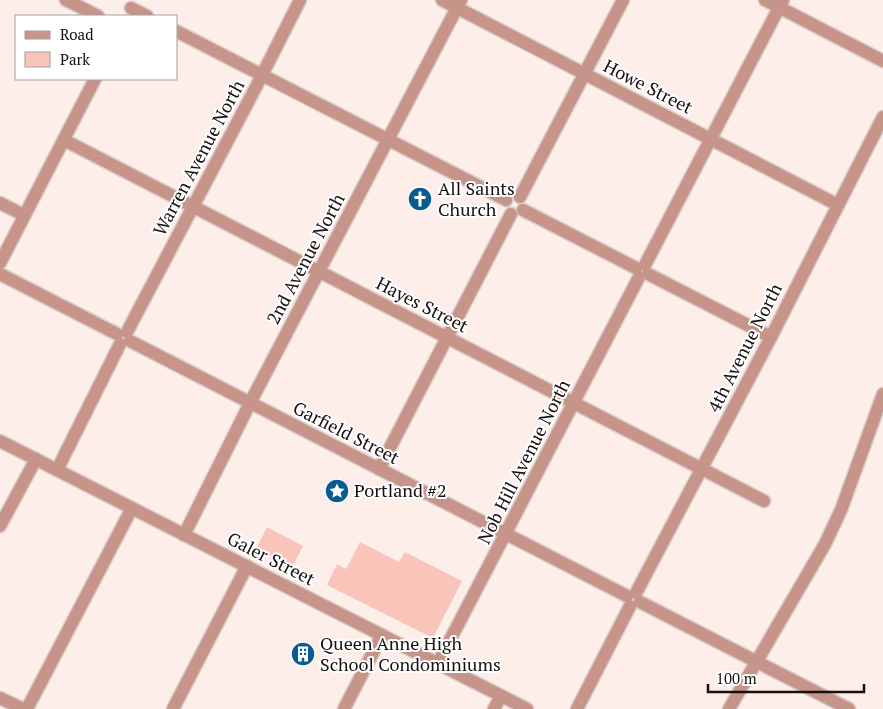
<svg xmlns="http://www.w3.org/2000/svg" width="883" height="709" viewBox="0 0 883 709" font-family="'PT Serif',serif">
	<style>
		.green { fill: #f9c5ba }
		.lines { fill: none; stroke-linecap: round; stroke-linejoin: round }
		.minor-casing { stroke: #d8cbc7; stroke-width: 15 }
		.minor { stroke: #c7948a; stroke-width: 12 }
		.labels { text-anchor: middle; stroke-width: 4; stroke-linejoin: round; paint-order: stroke }
		.street-label { font-size: 18px; fill: #161110; stroke: #fff }
		.poi-label { font-size: 18px; fill: #161110; stroke: #fff; text-anchor: start }
	</style>
	<rect width="100%" height="100%" fill="#fdeeea"/>
	<g class="green">
		<path d="M267 527 303 546 292 567 256 549Z"/>
		<path d="M360 542 399 562 405 552 462 581 433 638 327 585 337 564 346 569Z"/>
	</g>
	<g class="lines">
		<g class="minor-casing">
			<g id="minor">
				<path d="M66 0 98 16"/>
				<path d="M442 0 838 205"/>
				<path d="M765 0 883 61"/>
				<path d="M131 8 147 16"/>
				<path d="M176 31 506 200"/>
				<path d="M64 140 764 501"/>
				<path d="M520 197 623 0"/>
				<path d="M0 203 24 215"/>
				<path d="M523 210 636 268"/>
				<path d="M0 263 95 79"/>
				<path d="M645 265 783 0"/>
				<path d="M0 274 117 334"/>
				<path d="M648 274 771 337"/>
				<path d="M127 332 257 85 300 0"/>
				<path d="M130 341 627 596"/>
				<path d="M0 441 527 709"/>
				<path d="M379 469 511 214"/>
				<path d="M57 470 120 344"/>
				<path d="M0 526 36 459"/>
				<path d="M184 535 250 403 461 0"/>
				<path d="M636 593 771 337 883 117"/>
				<path d="M640 602 849 709"/>
				<path d="M438 663 639 277"/>
				<path d="M0 698 23 709"/>
				<path d="M27 709 132 508"/>
				<path d="M173 709 247 566"/>
				<path d="M344 709 382 635"/>
				<path d="M494 709 501 696"/>
				<path d="M577 709 630 606"/>
				<path d="M729 709 825 544 841 510 883 394"/>
			</g>
		</g>
		<use href="#minor" class="minor"/>
	</g>
	<defs>
		<g id="church-disc" transform="scale(1.25)"><circle r="9.5" fill="#095c8f" stroke="#fff"/><path d="M-1.2-6h2.4v3.5h3.3v2.4h-3.3V6h-2.4V-.1h-3.3v-2.4h3.3Z" fill="#fff"/></g>
		<g id="sight-disc" transform="scale(1.25)"><circle r="9.5" fill="#095c8f" stroke="#fff"/><path d="M0-6L1.8-2.2L6-1.7L2.9 1.2L3.7 5.4L0 3.3L-3.7 5.4L-2.9 1.2L-6-1.7L-1.8-2.2Z" fill="#fff"/></g>
		<g id="building-disc" transform="scale(1.25)"><circle r="9.5" fill="#095c8f" stroke="#fff"/><path d="M-4-6H4V6H1V3H-1V6H-4ZM-2.5-4.3h1.7v1.8h-1.7ZM.8-4.3h1.7v1.8H.8ZM-2.5-1h1.7V.8h-1.7ZM.8-1h1.7V.8H.8Z" fill="#fff"/></g>
	</defs>
	<g fill-rule="evenodd">
		<use href="#church-disc" x="420" y="199"/>
		<use href="#sight-disc" x="337" y="491"/>
		<use href="#building-disc" x="303" y="654"/>
	</g>
	<g class="labels">
		<g class="street-label">
			<text transform="translate(648 87) rotate(27)" y="6">Howe Street</text>
			<text transform="translate(199 158) rotate(-62)" y="6">Warren Avenue North</text>
			<text transform="translate(306 259) rotate(-62)" y="6">2nd Avenue North</text>
			<text transform="translate(422 305) rotate(27)" y="6">Hayes Street</text>
			<text transform="translate(745 348) rotate(-63)" y="6">4th Avenue North</text>
			<text transform="translate(346 433) rotate(27)" y="6">Garfield Street</text>
			<text transform="translate(524 462) rotate(-63)" y="6">Nob Hill Avenue North</text>
			<text transform="translate(271 559) rotate(27)" y="6">Galer Street</text>
		</g>
		<g class="poi-label">
			<text x="438" y="195">All Saints<tspan x="438" dy="21">Church</tspan></text>
			<text x="354" y="497">Portland #2</text>
			<text x="320" y="650">Queen Anne High<tspan x="320" dy="21">School Condominiums</tspan></text>
		</g>
	</g>
	<rect x="15" y="15" width="162" height="65" fill="#ffffff" stroke="#a2a09f"/>
	<rect x="25" y="31" width="25" height="8" fill="#c7948a" stroke="#a2a09f"/>
	<text x="60" y="40" font-size="15" fill="#161110">Road</text>
	<rect x="25" y="52" width="25" height="15" fill="#f9c5ba" stroke="#a2a09f"/>
	<text x="60" y="65" font-size="15" fill="#161110">Park</text>
	<path d="M708 684v8h156v-8" fill="none" stroke="#161110" stroke-width="2.5"/>
	<text x="716" y="684" font-size="15" fill="#161110" stroke="#ffffff" stroke-width="4" paint-order="stroke">100 m</text>
</svg>
